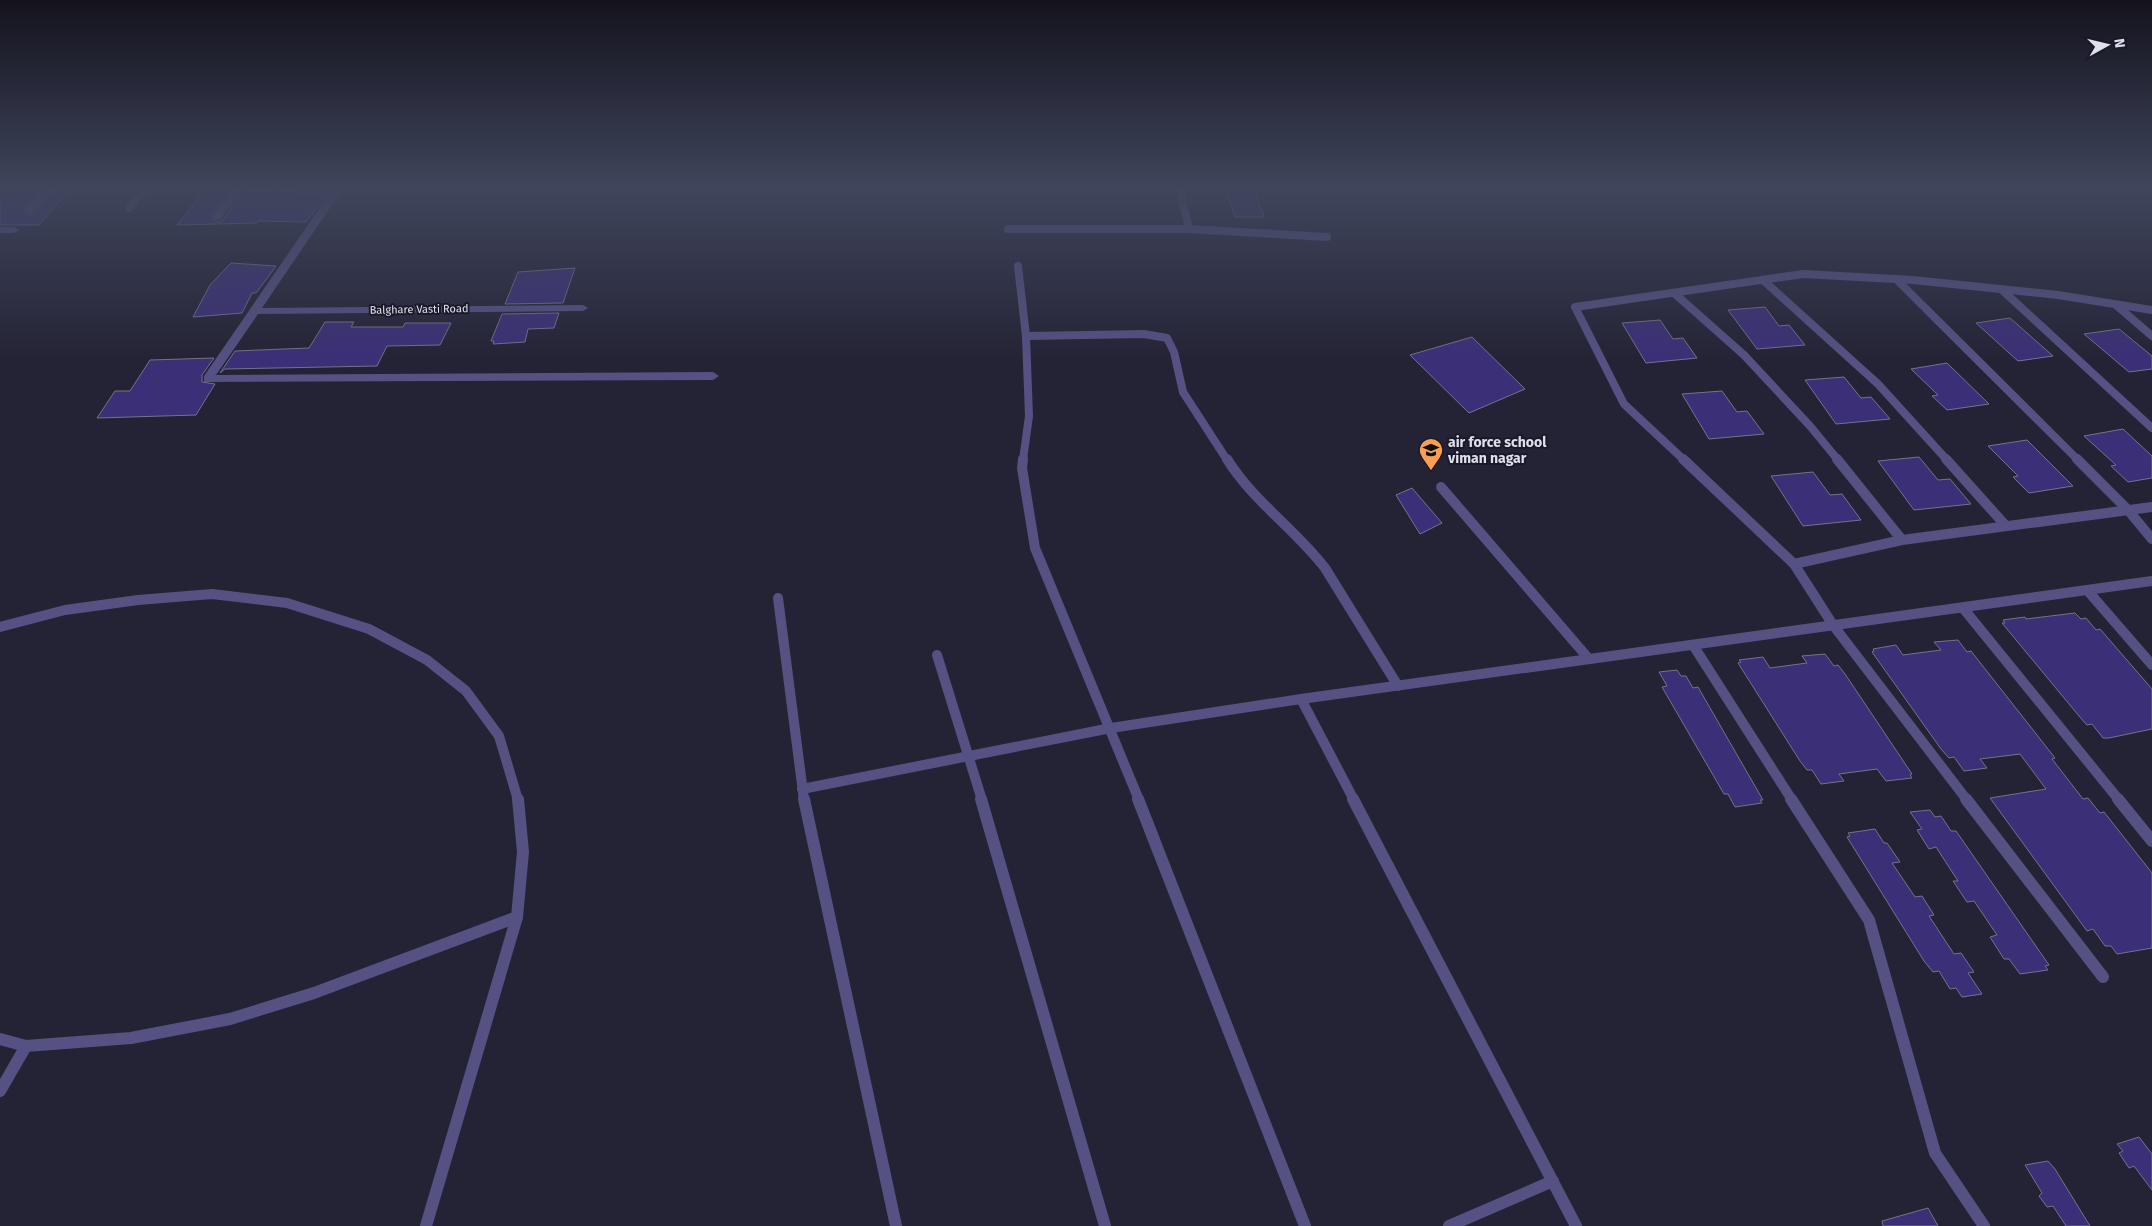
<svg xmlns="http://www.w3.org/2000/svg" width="2152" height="1226" viewBox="0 0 2152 1226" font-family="'Fira Sans',sans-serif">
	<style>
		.building { fill: #3b2f77; stroke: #747389 }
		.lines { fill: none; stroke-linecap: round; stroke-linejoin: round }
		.service-far2 { stroke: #555183; stroke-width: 8 }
		.service-far1 { stroke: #555183; stroke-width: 10 }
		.service { stroke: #555183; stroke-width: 12 }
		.minor { fill: #555183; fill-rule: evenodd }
		.labels { text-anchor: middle; stroke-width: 4; stroke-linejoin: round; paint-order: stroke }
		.far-street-label { font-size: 11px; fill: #e0e0ed; stroke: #1a192b }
		.poi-label { font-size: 14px; font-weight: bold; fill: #e0e0ed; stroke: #1a192b; text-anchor: start }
	</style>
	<rect width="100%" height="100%" fill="#242335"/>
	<g class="building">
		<path d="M12 190H40L24 207 25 211 29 215 34 213 54 190H69L39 225H0V201Z"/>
		<path d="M205 190H230L212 215 214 220 218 222 223 220 243 190 328 193 306 222 259 221 257 223 177 225Z"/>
		<path d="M1226 190H1256V195L1264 217H1235Z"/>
		<path d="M231 263 276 266 256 293H252L242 313 193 317 210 285Z"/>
		<path d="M575 268 563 303 505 304 518 272Z"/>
		<path d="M1765 307 1779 326 1789 325 1805 345 1757 349 1728 310Z"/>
		<path d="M559 313 554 328 528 329 525 342 493 344 494 341H491L502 314Z"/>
		<path d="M2010 318 2053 356 2018 361 1976 323Z"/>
		<path d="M1660 320 1673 339 1683 338 1697 358 1646 363 1622 323Z"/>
		<path d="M325 322H354L351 327H403L405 323H451L440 345 387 346 377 366 225 369 220 373 235 351 309 348Z"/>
		<path d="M2119 329 2152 356V369L2129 372 2084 334Z"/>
		<path d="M1472 337 1525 389 1469 413 1410 355Z"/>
		<path d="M214 358 202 375V382L215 384 196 415 97 418 115 391H130L150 360Z"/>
		<path d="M1947 363 1989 404 1947 410 1932 396 1938 395 1911 369Z"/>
		<path d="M1844 377 1861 398 1871 397 1890 419 1836 424 1805 380Z"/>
		<path d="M1722 391 1737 412 1747 411 1764 434 1709 439 1682 394Z"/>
		<path d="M2123 429 2152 456V478L2128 482 2111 466 2116 465 2084 436Z"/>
		<path d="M2027 440 2073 486 2029 493 2013 477 2018 476 1988 446Z"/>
		<path d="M1919 457 1938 480 1950 479 1971 504 1914 510 1878 461Z"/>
		<path d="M1813 472 1830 495 1842 494 1861 520 1803 526 1771 476Z"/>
		<path d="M1412 488 1442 523 1420 534 1396 495Z"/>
		<path d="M2075 613 2081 619 2086 618 2096 630 2100 629 2152 689V729L2109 738H2103L2092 724 2087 725 2079 716 2002 623H2005L2003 620 2025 617 2026 619Z"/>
		<path d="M1958 640 1967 652 1971 651 2055 758 2052 759 2083 799 2088 798 2100 813 2104 812 2152 873V948L2117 954 2111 946H2105L2093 929 2087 931 1990 798 2046 789 2020 754 1980 759 1987 768 1964 771 1954 757 1949 758 1941 749 1872 652 1874 651 1873 649 1896 645 1903 655 1941 650 1934 642Z"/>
		<path d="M1825 654 1834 666 1838 665 1845 674 1912 774 1910 775 1912 778 1886 781 1877 769 1839 774 1844 781 1821 784 1812 770H1807L1800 761 1738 663 1741 662 1739 660 1763 657 1770 668 1807 663 1802 656Z"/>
		<path d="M1677 670 1681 676H1686L1693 688 1698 687 1763 800H1760L1762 803 1735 807 1728 794H1724L1662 687 1667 686 1659 672Z"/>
		<path d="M1930 810 1935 817 1941 816 1951 831H1956L2049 965 2045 966 2048 970 2020 974 2009 959H2004L1990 937 1997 935 1974 901 1967 902 1953 881H1958L1936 847 1929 849 1917 830 1922 829 1910 812Z"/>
		<path d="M1875 829 1884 843H1887L1900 862 1892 863 1915 897 1922 896 1934 915 1929 916 1954 954 1961 953 1974 972 1968 973 1982 994 1962 997 1956 988 1950 989 1939 971 1933 972 1924 961 1847 837 1850 836 1848 833Z"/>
		<path d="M2139 1137 2152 1154V1190L2134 1166 2129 1168 2119 1153 2123 1151 2117 1144Z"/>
		<path d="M2048 1161 2055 1169 2090 1226H2066L2053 1206 2047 1207 2039 1196 2042 1193 2025 1165Z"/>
		<path d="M1928 1208 1938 1226H1883L1882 1221Z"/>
	</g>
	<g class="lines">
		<g class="service-far2">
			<path d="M1180 190 1189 229"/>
			<path d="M129 208 144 190"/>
			<path d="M30 209 48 190"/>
			<path d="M218 216 237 190"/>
			<path d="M1008 229H1189L1327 237"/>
			<path d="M1018 266 1026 336 1029 416 1023 460"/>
			<path d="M1896 279 2078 460"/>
			<path d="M1763 280 1878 384 1947 460"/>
			<path d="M2001 289 2152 428"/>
			<path d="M1674 293 1744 355 1810 426 1838 460"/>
			<path d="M2116 305 2152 336"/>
			<path d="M1026 336 1144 334 1167 338 1174 352 1183 392 1227 460"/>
			<path d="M1684 460 1624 404 1575 307 1803 274 1913 280 2058 295 2152 310"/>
		</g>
		<g class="service-far1">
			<path d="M1023 459 1022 468 1035 548 1139 800"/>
			<path d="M1227 459C1253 501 1295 529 1325 568L1398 686"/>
			<path d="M1683 459 1794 564 1833 625 1967 800"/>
			<path d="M1837 459 1902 540"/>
			<path d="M1946 459 2006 526"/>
			<path d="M2077 459 2128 510 2152 539"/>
			<path d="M1441 487 1589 659"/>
			<path d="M1794 564 1902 540 2152 507"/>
			<path d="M2087 590 2152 665"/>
			<path d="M778 598 804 800"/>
			<path d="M1963 608 2119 800"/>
			<path d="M0 627 65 610 138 600 212 594 287 603 369 629 427 660 466 691 499 736 518 800"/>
			<path d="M1693 645 1792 800"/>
			<path d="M937 655 982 800"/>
			<path d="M1301 699 1354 800"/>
			<path d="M802 789 1111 728 1301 699 2152 581"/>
		</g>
		<g class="service">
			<path d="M804 799 896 1226"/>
			<path d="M981 799 1105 1226"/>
			<path d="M1138 799 1305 1226"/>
			<path d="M1353 799 1576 1226"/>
			<path d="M1791 799 1869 920 1935 1153 1984 1226"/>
			<path d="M1966 799 2103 977"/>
			<path d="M2118 799 2152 841"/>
			<path d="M0 1039 26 1046 131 1038 230 1019 314 993 517 917"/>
			<path d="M0 1091 26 1046"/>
			<path d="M426 1226 517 917 523 852 518 799"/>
			<path d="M1449 1226 1553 1181"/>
		</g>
		<g class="minor">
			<path d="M332 190H342L262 308 583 305 588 308 583 311 258 314 216 375 713 372 719 376 713 380 204 382V376Z"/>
			<path d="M0 227H14L19 230 14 233H0Z"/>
		</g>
	</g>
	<linearGradient id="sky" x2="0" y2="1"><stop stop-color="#14131d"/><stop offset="0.52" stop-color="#3f455c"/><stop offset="1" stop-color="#3f455c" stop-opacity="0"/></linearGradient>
	<rect width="2152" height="362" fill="url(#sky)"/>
	<defs>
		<g id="school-pin" transform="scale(1.25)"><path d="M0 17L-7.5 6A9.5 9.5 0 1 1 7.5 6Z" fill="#fc9d52" stroke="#1a192b"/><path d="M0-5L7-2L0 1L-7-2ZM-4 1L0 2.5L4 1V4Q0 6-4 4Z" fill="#111"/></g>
	</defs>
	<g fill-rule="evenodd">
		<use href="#school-pin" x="1431" y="450"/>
	</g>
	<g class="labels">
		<g class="far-street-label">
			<text transform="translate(419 309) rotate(-1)" y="4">Balghare Vasti Road</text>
		</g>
		<g class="poi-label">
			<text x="1448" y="447">air force school<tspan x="1448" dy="16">viman nagar</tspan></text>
		</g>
	</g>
	<g transform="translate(2107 45) rotate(82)" stroke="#1a192b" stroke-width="4" paint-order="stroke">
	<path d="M0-4L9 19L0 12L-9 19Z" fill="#e0e0ed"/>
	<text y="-8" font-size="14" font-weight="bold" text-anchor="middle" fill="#e0e0ed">N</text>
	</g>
</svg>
